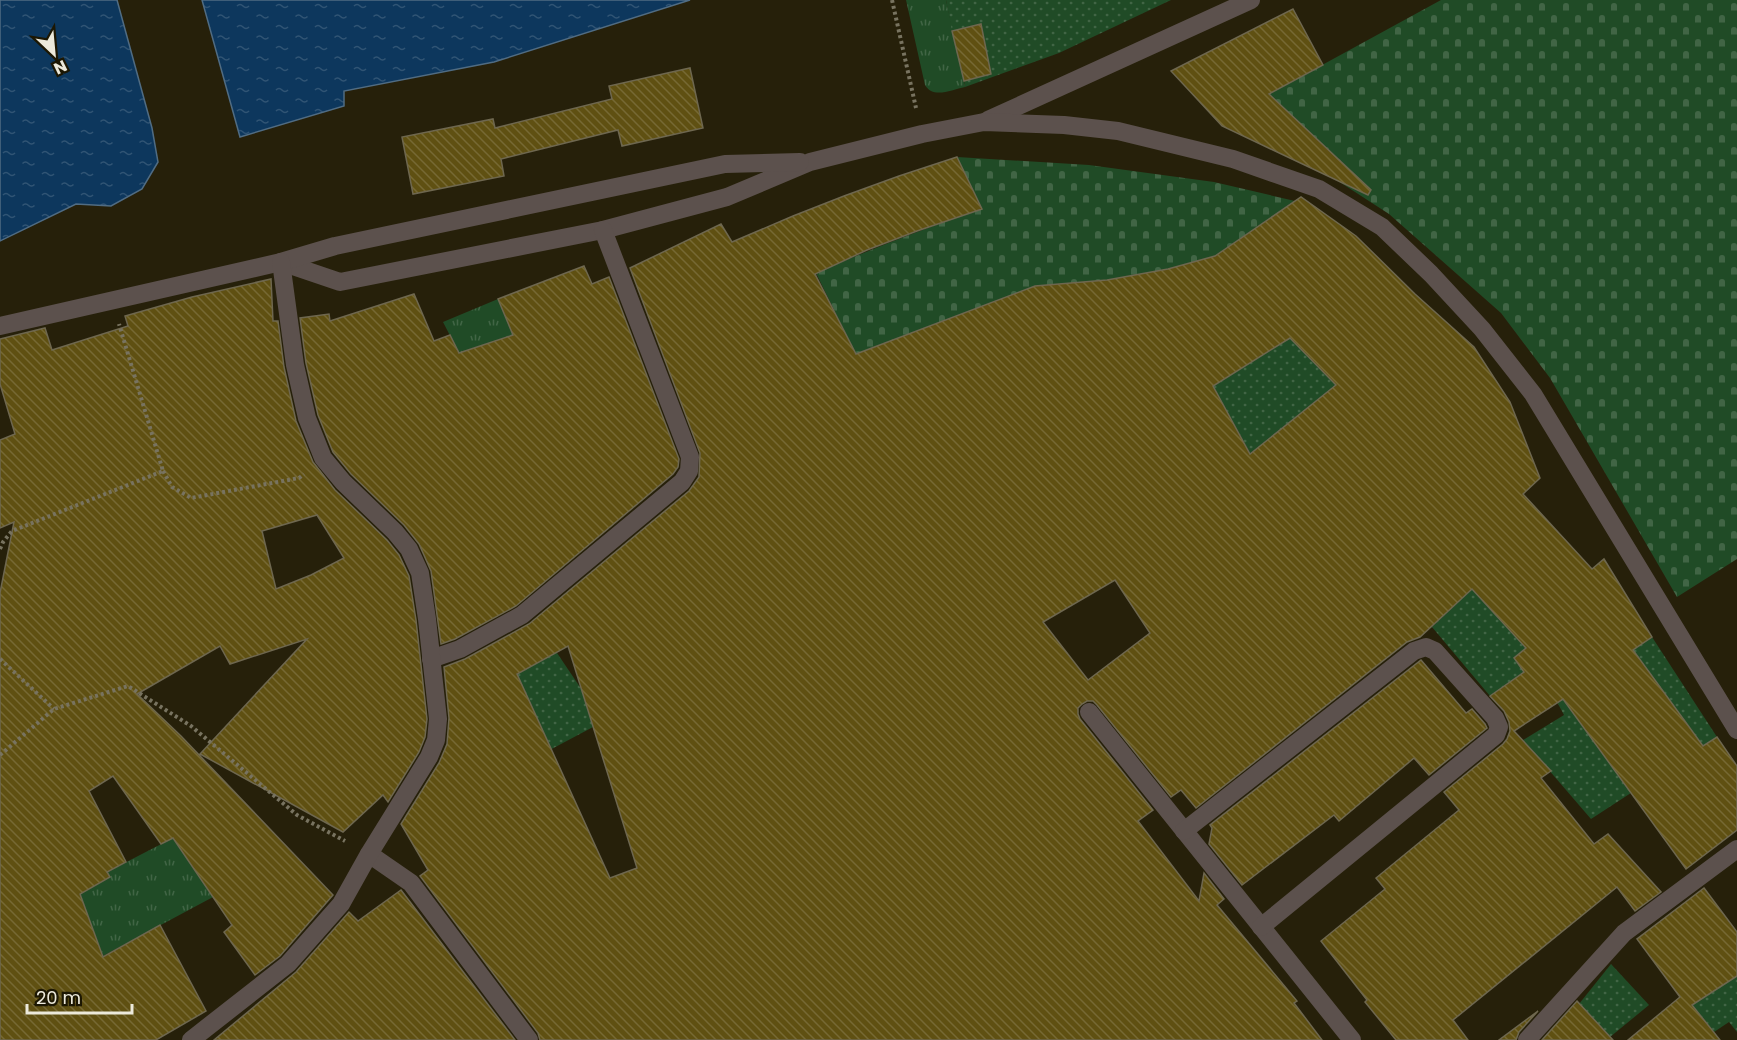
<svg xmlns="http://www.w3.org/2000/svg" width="1737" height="1040" viewBox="0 0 1737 1040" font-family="Poppins,sans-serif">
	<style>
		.grass { fill: url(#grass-tufts) }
		.cemetery { fill: url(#cemetery-stones) }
		.park { fill: url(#park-dots) }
		.water { fill: url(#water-ripples); stroke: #506c83; stroke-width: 1.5 }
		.building { fill: url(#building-back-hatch); stroke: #6e674f; stroke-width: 1.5; fill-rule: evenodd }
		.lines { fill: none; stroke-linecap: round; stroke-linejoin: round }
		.path { stroke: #787360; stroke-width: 4; stroke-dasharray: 3 3; stroke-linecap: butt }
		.minor { stroke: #5c514d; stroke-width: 18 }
	</style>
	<defs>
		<pattern id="grass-tufts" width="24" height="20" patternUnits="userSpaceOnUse" patternTransform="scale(1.5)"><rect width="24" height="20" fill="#204b26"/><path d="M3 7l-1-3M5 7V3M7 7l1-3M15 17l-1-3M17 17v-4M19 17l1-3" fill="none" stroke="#416545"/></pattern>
		<pattern id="cemetery-stones" width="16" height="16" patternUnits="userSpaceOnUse" patternTransform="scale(1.5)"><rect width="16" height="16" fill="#204b26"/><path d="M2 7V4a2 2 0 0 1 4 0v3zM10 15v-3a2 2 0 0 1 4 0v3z" fill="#416545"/></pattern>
		<pattern id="park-dots" width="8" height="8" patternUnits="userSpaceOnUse" patternTransform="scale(1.5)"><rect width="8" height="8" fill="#204b26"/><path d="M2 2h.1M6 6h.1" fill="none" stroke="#416545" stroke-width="1.8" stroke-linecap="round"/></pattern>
		<pattern id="water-ripples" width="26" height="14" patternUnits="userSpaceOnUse" patternTransform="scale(1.5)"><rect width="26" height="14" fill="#0d375d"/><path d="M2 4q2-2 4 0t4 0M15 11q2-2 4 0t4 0" fill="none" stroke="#305474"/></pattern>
		<pattern id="building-back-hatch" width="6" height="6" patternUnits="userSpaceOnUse" patternTransform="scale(1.5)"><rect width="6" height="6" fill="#5f5012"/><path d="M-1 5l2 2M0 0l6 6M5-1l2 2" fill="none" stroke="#766934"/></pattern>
	</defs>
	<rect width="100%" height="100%" fill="#26200a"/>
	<g class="grass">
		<path d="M906 0H946L965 87C951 90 933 99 925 85Z"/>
		<path d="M498 299 524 361 471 349 459 353 443 322Z"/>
		<path d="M173 838 213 897 103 956 80 894 110 877 107 872Z"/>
	</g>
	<g class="cemetery">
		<path d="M1441 0H1737V559L1677 597 1550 378 1501 313 1389 214 1335 179 1346 166 1269 94Z"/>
		<path d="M957 157 1089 165 1214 182 1295 201 1215 256 1168 269 1107 280 1035 286 856 355 816 273C871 249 925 228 982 209Z"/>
	</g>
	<g class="park">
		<path d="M946 0H1171L1059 53 965 87 964 81 991 74 981 24 952 31Z"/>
		<path d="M1290 338 1333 381 1349 405 1262 445 1250 453 1213 386Z"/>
		<path d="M1472 589 1527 647 1515 658 1524 672 1490 696 1432 627Z"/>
		<path d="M1652 637 1717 737 1591 819 1523 740 1564 715 1557 702Z"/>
		<path d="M555 650 582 690 593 727 546 752 511 677Z"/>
		<path d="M1611 964 1649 1005 1610 1037 1579 1004Z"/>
		<path d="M1737 976V1032L1729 1022 1714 1032 1687 999Z"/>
	</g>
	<g class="water">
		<path d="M0 0H117L152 128 158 162 142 189 111 206 76 204 0 241Z"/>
		<path d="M202 0H690L494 62 344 91V106L240 137Z"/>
	</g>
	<g class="building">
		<path d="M1293 9 1323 65 1269 94 1371 190 1368 195 1222 126 1171 71Z"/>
		<path d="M981 24 991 74 964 81 952 31Z"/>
		<path d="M690 68 703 128 622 146 618 130 501 159 504 176 413 194 402 137 493 119 495 128 612 99 609 86Z"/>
		<path d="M957 157 982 209 917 231 867 250 815 274 856 354 1035 286 1107 280 1168 269 1215 256 1301 197 1356 236 1415 294 1474 347 1510 402 1540 478 1523 494 1592 569 1604 559 1652 637 1633 650 1703 746 1717 737 1737 766V830L1686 869 1563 699 1514 731 1551 771 1541 778 1594 844 1608 834 1661 892 1635 911 1617 887 1453 1020 1468 1040H1396L1365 1002 1367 1000 1321 941 1385 889 1376 878 1459 810 1444 792 1503 744 1507 739 1510 731 1509 722 1504 711 1490 696 1524 672 1514 658 1526 648 1472 589 1420 637 1407 642 1196 808 1181 790 1171 797 1097 705 1093 701H1087L1082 704 1078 708V714L1080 719 1153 810 1138 821 1199 901 1204 873 1224 899 1217 905 1297 1001 1294 1003 1322 1040H540L538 1033 420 876 428 870 401 824 439 763 447 744 449 718 444 667 465 659 529 624 689 491 699 477 700 453 630 268 721 224 732 242 793 216 844 196 899 176ZM1290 338 1336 385 1250 454 1213 386ZM1115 580 1150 633 1088 680 1043 622ZM568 646 637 868 610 878 517 674Z"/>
		<path d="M584 266 592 284 609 277 679 459 678 467 673 474 516 606 455 639 441 644 431 571 419 544 404 525 351 474 333 452 318 415 306 363 300 318 329 314 330 321 414 294 434 341 450 335 459 353 513 335 498 299Z"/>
		<path d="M271 279 273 321H278L284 367 296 421 313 462 335 490 387 540 399 555 409 576 416 620 427 719 425 737 419 752 388 802 383 795 343 832 200 754 307 639 230 664 220 646 137 694 181 736 333 895 280 956 255 975 224 932 232 925 173 838 161 844 113 776 89 791 126 862 107 872 110 877 80 894 103 957 160 925 206 1011 156 1040H0V593L14 522 0 528V440L15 434 0 384V339L45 328 52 350 128 326 125 316 192 297ZM317 515 344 558 311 575 276 589 262 531Z"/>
		<path d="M1421 660 1466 713 1472 709 1485 724 1487 728 1429 775 1414 758 1339 821 1334 815 1242 885 1209 844 1212 828 1210 825Z"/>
		<path d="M1704 888 1737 932V976L1692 1005 1720 1040H1628L1680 997 1637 939Z"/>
		<path d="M401 890 515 1040H214L296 972 349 912 358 921Z"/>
		<path d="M1577 1001 1613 1040H1542Z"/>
		<path d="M1538 1011 1519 1032 1516 1040H1499Z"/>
	</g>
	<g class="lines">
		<g class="path">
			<path d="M892 0 916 108"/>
			<path d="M163 471 172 487 191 498 299 478 304 474"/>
			<path d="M0 549 3 542 12 531 163 471 119 324"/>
			<path d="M0 659 54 709"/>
			<path d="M0 755 54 709 128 686 191 726 297 815 345 841"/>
		</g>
		<g class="minor">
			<path d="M988 120 1251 0"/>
			<path d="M281 262 340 282 603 230 727 197 810 162 922 134 984 122 1064 125 1118 131 1233 159 1319 189 1382 227 1431 274 1482 329 1533 394 1737 730"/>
			<path d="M0 326 281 262 335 246 725 164 800 162"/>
			<path d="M431 659 460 649 522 615 682 482 689 471 690 457 603 230"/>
			<path d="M1089 712 1352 1040"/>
			<path d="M1184 831 1414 651 1426 647 1435 651 1495 718 1499 727 1496 735 1261 927"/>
			<path d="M369 854 411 883 529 1040"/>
			<path d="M191 1040 288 964 341 904 369 854 429 757 436 740 438 719 427 619 420 573 409 549 395 532 343 482 323 458 307 418 295 365 281 262"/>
			<path d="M1527 1040 1624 933 1737 849"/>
		</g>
	</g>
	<g transform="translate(54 54) rotate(154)" stroke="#1c1703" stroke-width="4.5" paint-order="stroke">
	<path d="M0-4.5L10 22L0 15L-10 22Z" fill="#ece9db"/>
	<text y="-9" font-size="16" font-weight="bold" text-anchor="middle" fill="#ece9db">N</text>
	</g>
	<path d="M27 1004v9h105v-9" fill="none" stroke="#ece9db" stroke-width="3"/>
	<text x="36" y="1004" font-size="18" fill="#ece9db" stroke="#1c1703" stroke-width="4.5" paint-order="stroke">20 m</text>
</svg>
